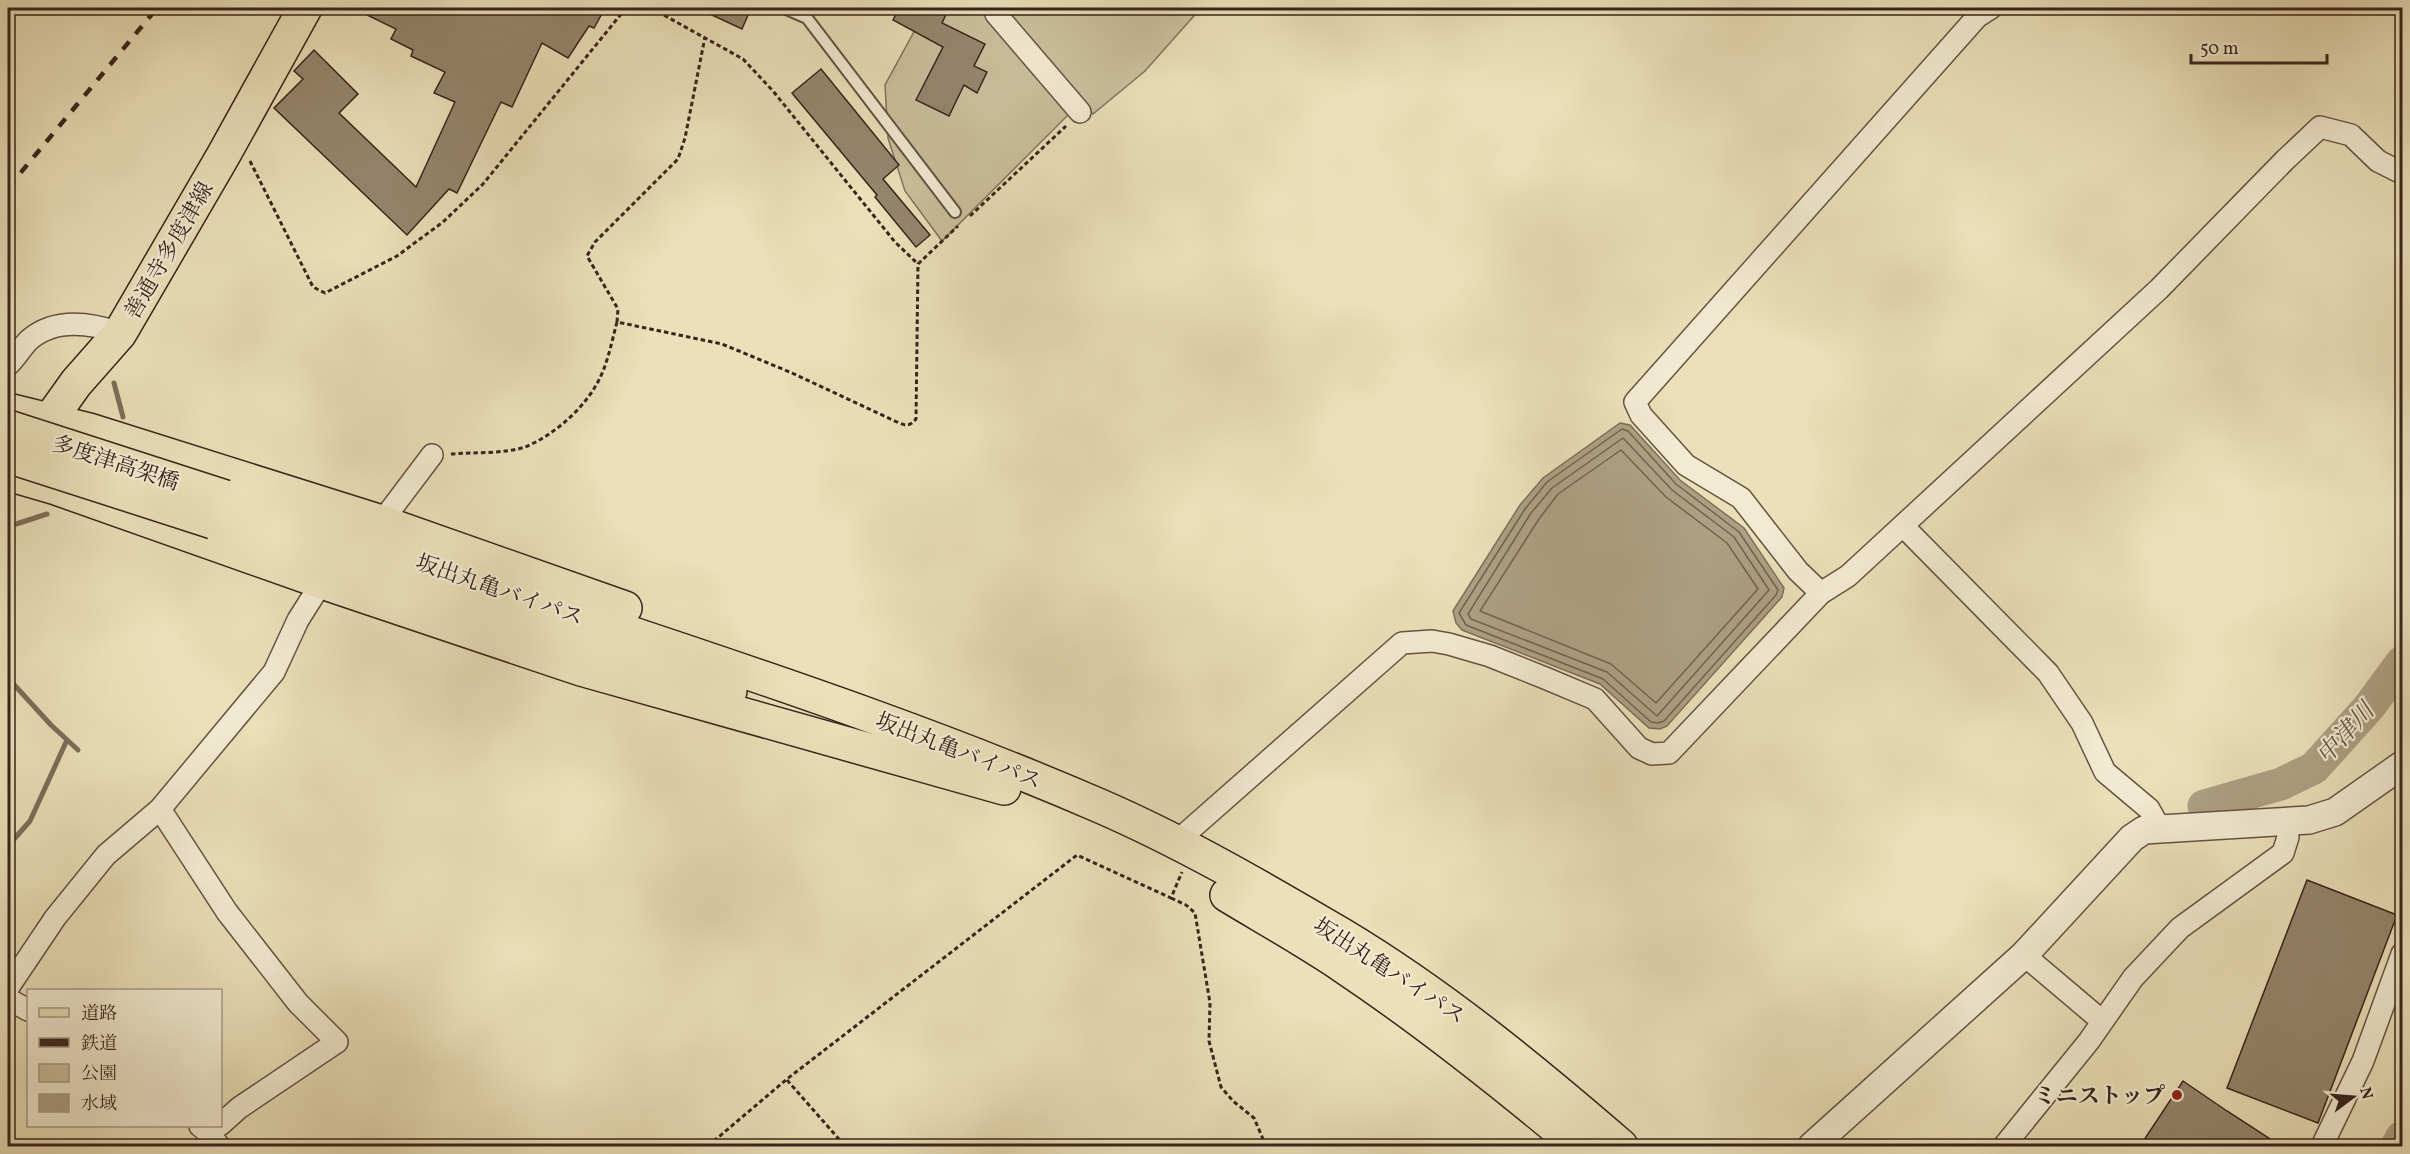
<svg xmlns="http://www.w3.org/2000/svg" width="2410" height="1154" viewBox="0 0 2410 1154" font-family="Vollkorn,'Noto Serif JP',serif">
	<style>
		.green { fill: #ccc09e; stroke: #82725e; stroke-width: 1.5 }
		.water { fill: #aea084; stroke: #7e6e5b; stroke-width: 1.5 }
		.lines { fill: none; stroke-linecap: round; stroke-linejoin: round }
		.shore { stroke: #726250; stroke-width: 1.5 }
		.stream { stroke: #7e6e5b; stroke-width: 5 }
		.river { stroke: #aea084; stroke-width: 33 }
		.building { fill: #95866e; stroke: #37241d; stroke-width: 1.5 }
		.service-casing { stroke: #645344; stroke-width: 14 }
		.minor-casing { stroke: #645344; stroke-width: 24 }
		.tertiary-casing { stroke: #645344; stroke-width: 30 }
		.primary-casing { stroke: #37241d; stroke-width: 36 }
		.trunk-casing { stroke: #37241d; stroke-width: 36 }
		.path { stroke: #37241d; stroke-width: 3; stroke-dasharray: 4.5 3; stroke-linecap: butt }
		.service { stroke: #f2ebd2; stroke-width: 10 }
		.minor { stroke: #f2ebd2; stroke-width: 21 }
		.tertiary { stroke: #f2ebd2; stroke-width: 27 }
		.primary { stroke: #ebe0b9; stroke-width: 33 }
		.trunk { stroke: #ebe0b9; stroke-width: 33 }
		.rail { stroke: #37241d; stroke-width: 4.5; stroke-dasharray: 10 10; stroke-linecap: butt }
		.trunk-bridge-casing { stroke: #37241d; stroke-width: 36; stroke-linecap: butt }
		.trunk-bridge { stroke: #ebe0b9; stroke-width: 33 }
		.poi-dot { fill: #8f2418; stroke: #f2ebd2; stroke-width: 2 }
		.labels { text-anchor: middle; stroke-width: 4.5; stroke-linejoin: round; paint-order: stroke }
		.street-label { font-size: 22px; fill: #37241d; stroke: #f2ebd2 }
		.poi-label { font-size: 22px; font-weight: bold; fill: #37241d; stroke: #f2ebd2; text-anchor: end }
		.water-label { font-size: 24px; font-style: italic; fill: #614f41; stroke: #f2ebd2 }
	</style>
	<rect width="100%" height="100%" fill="#ebe0b9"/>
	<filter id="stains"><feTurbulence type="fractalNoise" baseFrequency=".00333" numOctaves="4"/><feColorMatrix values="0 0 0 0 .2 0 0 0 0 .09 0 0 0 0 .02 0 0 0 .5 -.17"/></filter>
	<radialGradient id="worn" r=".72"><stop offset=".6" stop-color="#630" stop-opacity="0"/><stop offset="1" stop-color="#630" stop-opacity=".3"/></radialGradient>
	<path class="green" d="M927 8H1201L1145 71 1093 114 1009 18 1070 113 942 241 905 191 888 138 885 85Z"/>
	<path class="water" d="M1620 423 1630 425 1680 480 1744 528 1784 588 1782 597 1667 726 1660 729 1649 728 1600 684 1462 630 1456 623 1453 611 1520 505 1543 478Z"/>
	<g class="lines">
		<g class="shore">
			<path d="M1622 429 1628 431 1676 484 1739 532 1778 590 1776 595 1664 721 1658 723 1651 722 1603 679 1466 625 1459 613 1525 509 1547 482Z"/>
			<path d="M1623 438 1672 490 1734 537 1769 590 1657 716 1607 672 1471 619 1468 614 1531 513 1552 488Z"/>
			<path d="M1621 450 1666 497 1727 543 1758 589 1656 703 1611 664 1480 611 1539 519 1558 494Z"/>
		</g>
		<g class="stream">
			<path d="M114 383 123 417"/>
			<path d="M8 529 10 526 47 514"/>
			<path d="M8 678 51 725 78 750"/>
			<path d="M8 846 30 821 67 740"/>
		</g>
		<g class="river">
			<path d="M2204 806 2281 784 2314 768 2369 707 2402 662"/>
			<path d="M2397 1146 2402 1137"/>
		</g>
	</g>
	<g class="building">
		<path d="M353 8H605L594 28 589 26 568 58 542 43 512 107 501 102 457 193 449 189 407 235 274 108 303 79 294 71 314 50 358 94 339 113 416 187 455 102 434 93 445 72 411 56 413 50 391 39 396 29Z"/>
		<path d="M697 8H751L742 29Z"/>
		<path d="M899 8H949L942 23 985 44 974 66 987 72 977 93 964 85 949 116 916 100 943 47 893 20Z"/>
		<path d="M821 69 899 165 883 179 930 235 916 247 875 197 877 195 792 93Z"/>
		<path d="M2307 880 2397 915 2318 1123 2227 1088Z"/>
		<path d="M2183 1081 2227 1111 2281 1146H2140Z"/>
	</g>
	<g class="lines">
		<g class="service-casing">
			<path id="service" d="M784 8 807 18 955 212"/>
		</g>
		<g class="minor-casing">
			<g id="minor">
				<path d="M997 8 996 14 1080 112"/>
				<path d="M8 365C16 358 21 348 29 340 55 317 91 323 120 333"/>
				<path d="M1903 526 2048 673 2082 723 2105 772 2149 809 2159 827"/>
				<path d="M373 527 389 512 432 455"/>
				<path d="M1821 593 1798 571 1741 498 1686 465 1641 415 1635 402 1977 17 1991 8"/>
				<path d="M160 809 227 912 298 1003 337 1042 239 1108 220 1125"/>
				<path d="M1175 843 1402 643 1432 641 1449 644 1490 656 1545 678 1595 699 1639 748 1652 754 1669 753 1821 593 1848 576 2159 289 2285 160 2320 127 2351 135 2378 161 2402 173"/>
				<path d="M2024 955 2102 1021"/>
				<path d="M8 988 55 918 106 855 160 809 274 672 298 620 322 582 330 575"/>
				<path d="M8 999 28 1010"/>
				<path d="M200 1126 210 1134 219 1146"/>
				<path d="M2004 1146 2089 1041 2133 978 2180 928 2283 853 2288 837 2286 821"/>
				<path d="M2322 1146 2363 1061 2402 954"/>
			</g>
		</g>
		<g class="tertiary-casing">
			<path id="tertiary" d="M1812 1146 2024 955 2132 838 2144 830 2309 820 2335 812 2402 765"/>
		</g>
		<g class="primary-casing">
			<path id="primary" d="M34 442 76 383 120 333 223 156 305 8"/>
		</g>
		<g class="trunk-casing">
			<g id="trunk">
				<path d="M8 410 89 430 378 521 625 608"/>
				<path d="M8 474 56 488 322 582 581 669 1004 788"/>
				<path d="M225 497C363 543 501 590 639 636 795 688 950 741 1100 806 1183 842 1264 889 1342 935 1442 995 1533 1070 1621 1146"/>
				<path d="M213 522 730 691"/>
				<path d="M1227 895C1265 918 1306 941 1343 966 1425 1021 1503 1083 1578 1146"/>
			</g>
		</g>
		<g class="path">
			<path d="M651 8 743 59 773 91 895 242 918 264"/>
			<path d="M250 161 313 287 325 293 397 256 443 222 483 184 626 8"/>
			<path d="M970 216 1066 126"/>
			<path d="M617 322 618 309 587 256 595 242 678 159 685 138 705 37"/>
			<path d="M451 454C473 452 505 454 525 447 552 436 580 412 595 387 607 368 611 344 617 322L722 344 792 373 897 422C906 426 909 427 916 419L918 264 958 226"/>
			<path d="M1171 898 1186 905 1195 913 1210 1003 1209 1041 1221 1087 1233 1101 1254 1118 1266 1146"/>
			<path d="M787 1080 845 1146"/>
			<path d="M708 1146 787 1079 1077 855 1171 898 1182 872"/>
		</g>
		<use href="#service" class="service"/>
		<use href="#minor" class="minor"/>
		<use href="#tertiary" class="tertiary"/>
		<use href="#primary" class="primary"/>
		<use href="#trunk" class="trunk"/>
		<path class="rail" d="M8 188 157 8"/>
		<g class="trunk-bridge-casing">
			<g id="trunk-bridge">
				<path d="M8 427 225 497"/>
				<path d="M8 456 213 522"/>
			</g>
		</g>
		<use href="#trunk-bridge" class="trunk-bridge"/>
	</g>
	<circle class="poi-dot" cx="2177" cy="1095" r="6"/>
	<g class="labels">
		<g class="street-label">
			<text transform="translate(168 250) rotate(-60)" y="8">善通寺多度津線</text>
			<text transform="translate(116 462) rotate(18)" y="8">多度津高架橋</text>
			<text transform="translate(500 589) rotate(19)" y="8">坂出丸亀バイパス</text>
			<text transform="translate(959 750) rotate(21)" y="8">坂出丸亀バイパス</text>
			<text transform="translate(1390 970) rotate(33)" y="8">坂出丸亀バイパス</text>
		</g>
		<g class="poi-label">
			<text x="2165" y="1103">ミニストップ</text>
		</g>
		<g class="water-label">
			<text transform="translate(2345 733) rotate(-48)" y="8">中津川</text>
		</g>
	</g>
	<rect width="2410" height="1154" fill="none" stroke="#ebe0b9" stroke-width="30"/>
	<rect x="9" y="9" width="2392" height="1136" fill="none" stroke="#37241d" stroke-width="3"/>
	<rect x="15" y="15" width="2380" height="1124" fill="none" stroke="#37241d" stroke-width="1.5"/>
	<rect x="27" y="989" width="195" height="138" fill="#f2ebd2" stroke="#a79b8a" stroke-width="1.5"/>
	<rect x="39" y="1008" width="30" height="9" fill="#ebe0b9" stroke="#a79b8a" stroke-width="1.5"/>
	<text x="81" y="1019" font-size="18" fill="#37241d">道路</text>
	<rect x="39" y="1038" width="30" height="9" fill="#37241d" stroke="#a79b8a" stroke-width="1.5"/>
	<text x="81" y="1049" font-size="18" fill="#37241d">鉄道</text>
	<rect x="39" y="1064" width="30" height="18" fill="#ccc09e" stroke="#a79b8a" stroke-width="1.5"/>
	<text x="81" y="1079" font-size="18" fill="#37241d">公園</text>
	<rect x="39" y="1094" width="30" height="18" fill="#aea084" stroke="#a79b8a" stroke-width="1.5"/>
	<text x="81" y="1109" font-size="18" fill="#37241d">水域</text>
	<g transform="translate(2353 1097) rotate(74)" stroke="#f2ebd2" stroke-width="4.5" paint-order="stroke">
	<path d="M0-4.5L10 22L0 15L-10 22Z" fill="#37241d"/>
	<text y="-9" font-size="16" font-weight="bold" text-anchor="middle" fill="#37241d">N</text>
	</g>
	<path d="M2191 54v9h136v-9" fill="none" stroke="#37241d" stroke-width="3"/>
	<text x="2200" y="54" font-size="18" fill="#37241d" stroke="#f2ebd2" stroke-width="4.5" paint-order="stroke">50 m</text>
	<rect width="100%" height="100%" filter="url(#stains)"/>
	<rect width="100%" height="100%" fill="url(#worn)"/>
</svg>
